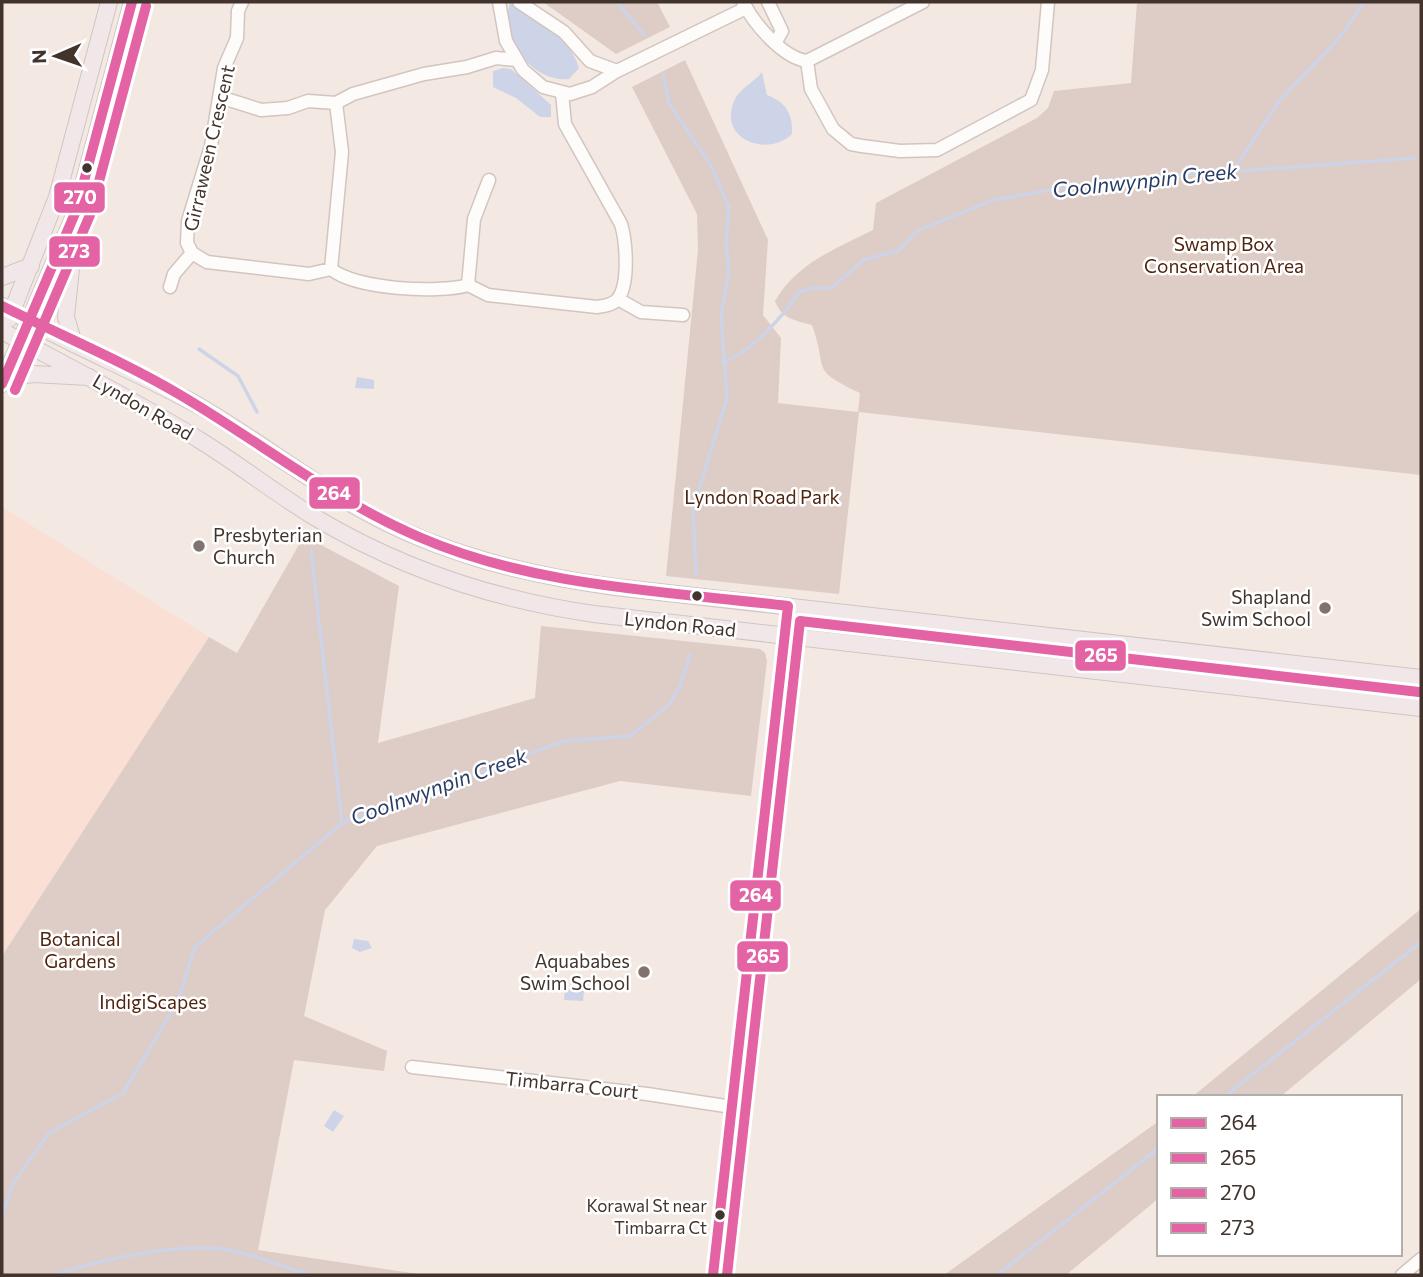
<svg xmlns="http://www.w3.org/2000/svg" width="1423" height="1277" viewBox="0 0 1423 1277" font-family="Commissioner,sans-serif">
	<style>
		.built { fill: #f9dfd4 }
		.green { fill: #deccc6 }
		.water { fill: #cdd4e7 }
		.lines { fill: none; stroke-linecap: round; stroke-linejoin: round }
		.stream { stroke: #cdd4e7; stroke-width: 3.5 }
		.minor-casing { stroke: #d2c5c0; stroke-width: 15 }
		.major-casing { stroke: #cec6c3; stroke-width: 18 }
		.minor { stroke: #fdfcfb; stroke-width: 12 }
		.major { stroke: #f1e7e9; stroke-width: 16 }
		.bus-1-casing { stroke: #fff; stroke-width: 16 }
		.bus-2-casing { stroke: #fff; stroke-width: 16 }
		.bus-3-casing { stroke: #fff; stroke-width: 16 }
		.bus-4-casing { stroke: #fff; stroke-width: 16 }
		.bus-1 { stroke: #e463a4; stroke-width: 10 }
		.bus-2 { stroke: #e463a4; stroke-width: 10 }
		.bus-3 { stroke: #e463a4; stroke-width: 10 }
		.bus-4 { stroke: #e463a4; stroke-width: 10 }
		.bus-dot { fill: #42332d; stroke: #fff; stroke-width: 2.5 }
		.poi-dot { fill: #80726d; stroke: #fff; stroke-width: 2.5 }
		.labels { text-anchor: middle; stroke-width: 5; stroke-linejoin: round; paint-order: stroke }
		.bus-label { font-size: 17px; fill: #42332d; stroke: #fff; text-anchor: end }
		.street-label { font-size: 19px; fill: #42332d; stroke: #fff }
		.park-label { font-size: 19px; fill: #51240f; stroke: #fff }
		.poi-label { font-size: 19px; fill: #42332d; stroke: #fff; text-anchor: end }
		.water-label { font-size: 21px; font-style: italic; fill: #273b64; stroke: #fff }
		.line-badge { stroke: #fff; stroke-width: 2.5 }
		.badge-label { font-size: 19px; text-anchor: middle; font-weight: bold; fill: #fff }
	</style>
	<rect width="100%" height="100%" fill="#f4e8e3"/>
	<path class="built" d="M2 507 209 637 2 956Z"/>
	<g class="green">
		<path d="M543 2H657L670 27 616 54Z"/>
		<path d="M1137 2H1421V475L859 412 839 594 666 576 698 250 697 214 632 87 685 60 768 240 763 315 781 338 778 403 858 412 860 393C808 368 829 372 812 325 794 320 782 319 775 301 797 263 835 249 873 230L876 203 1037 118 1048 108 1054 91 1131 83Z"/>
		<path d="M304 536 399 586 378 743 535 698 541 626 760 649 765 653 767 661 751 796 620 781 377 846 325 910 304 1016 387 1051 384 1071 294 1060 258 1250 425 1275H2V956L209 637 237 653Z"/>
		<path d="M1421 909V979L1280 1097H1192Z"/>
		<path d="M1159 1121V1198L1066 1275H944Z"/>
	</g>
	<g class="water">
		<path d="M510 3C534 17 571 38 579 68L569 79C533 83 498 38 510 3Z"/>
		<path d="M503 68 511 69 551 105V117H540L516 98 493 87V71Z"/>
		<path d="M762 72 767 95C786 102 793 114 792 134 769 157 720 141 733 104 738 88 753 84 762 72Z"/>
		<path d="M357 377 374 380V389L355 388Z"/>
		<path d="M354 939 368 941 372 948 360 952 352 948Z"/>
		<path d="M565 989 584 991 583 1001 564 1000Z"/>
		<path d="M334 1110 344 1116 333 1132 324 1126Z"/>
	</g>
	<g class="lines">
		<g class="stream">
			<path d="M617 2 644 35"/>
			<path d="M663 75 669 103 710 164 729 207 726 241 729 271 721 315 727 398 693 509 696 574"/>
			<path d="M1233 171 1280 100 1340 37 1364 2"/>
			<path d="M199 349 238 376 257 412"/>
			<path d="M723 362C751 352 782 318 799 292L813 288H832L863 260 898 251 917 231 993 200 1103 181 1414 158"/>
			<path d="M311 551 342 823"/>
			<path d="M1224 1097 1421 942"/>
			<path d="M2 1216 13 1183 49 1133 123 1093 178 1001 195 947 342 823 564 741 630 736 669 705 680 686 690 655"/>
			<path d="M54 1275C98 1260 177 1243 223 1249 252 1253 282 1267 310 1275"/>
			<path d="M997 1275 1159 1148"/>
		</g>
		<g class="minor-casing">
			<g id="minor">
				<path d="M242 2 238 11 237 38 224 68 211 146 188 221 187 243 192 253 207 262 309 274 331 269 342 152 336 103 353 94 424 74 467 67 496 58 516 60"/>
				<path d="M499 2 506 41 523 70 543 87 570 94 592 87 617 71 746 8"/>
				<path d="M519 2 564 32 590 61 617 71"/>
				<path d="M743 2C754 24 783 58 807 61L923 2"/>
				<path d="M768 2 782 31 776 42"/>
				<path d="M807 61 811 89 833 129 851 144 862 146 900 151 937 150 1031 100 1042 70 1048 2"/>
				<path d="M220 97 261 110 288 108 308 101 336 103"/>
				<path d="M489 180 474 219 468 285 488 295 597 307C604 306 612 305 617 300 630 285 626 241 621 224L565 124 562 93"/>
				<path d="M331 269C355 289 438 294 468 285"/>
				<path d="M170 287 174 274 192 253"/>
				<path d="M618 299 641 312 683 315"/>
				<path d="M412 1067 647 1094 732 1107"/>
				<path d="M713 1275 785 635"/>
				<path d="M1402 1275 1421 1259"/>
			</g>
		</g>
		<g class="major-casing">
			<g id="major">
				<path d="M2 277 31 266"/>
				<path d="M2 306C66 344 136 371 201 407 256 439 306 479 362 510 440 554 527 575 615 587L1421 678"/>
				<path d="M9 319 57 197 109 2"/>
				<path d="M2 331C69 367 136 401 201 441 240 465 276 494 316 518 402 569 495 600 594 614L1421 708"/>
				<path d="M74 344 66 317 76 220"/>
				<path d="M5 378 33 374 89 377"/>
				<path d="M2 384 76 211 132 2"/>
			</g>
		</g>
		<use href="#minor" class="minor"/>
		<use href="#major" class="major"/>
		<g class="bus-1-casing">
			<path id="bus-1" d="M2 306C62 336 125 362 182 396 261 443 335 501 419 537 534 587 665 591 788 606L713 1275"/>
		</g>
		<g class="bus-2-casing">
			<path id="bus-2" d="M727 1275 800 621 1419 692"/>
		</g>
		<g class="bus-3-casing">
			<path id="bus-3" d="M2 384 76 211 132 2"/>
		</g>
		<g class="bus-4-casing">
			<path id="bus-4" d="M15 390 90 215 146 6"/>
		</g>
		<use href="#bus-1" class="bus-1"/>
		<use href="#bus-2" class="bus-2"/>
		<use href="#bus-3" class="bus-3"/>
		<use href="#bus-4" class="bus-4"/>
	</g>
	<g class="bus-dot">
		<circle cx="87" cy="168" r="6"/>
		<circle cx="697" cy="596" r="6"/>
		<circle cx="720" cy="1215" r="6"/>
	</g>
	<g class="poi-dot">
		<circle cx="199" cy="546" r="7"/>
		<circle cx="1325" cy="608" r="7"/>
		<circle cx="644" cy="972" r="7"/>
	</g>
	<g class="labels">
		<g class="bus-label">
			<text x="707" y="1212">Korawal St near<tspan x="707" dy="22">Timbarra Ct</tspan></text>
		</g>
		<g class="street-label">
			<text transform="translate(209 148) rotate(-77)" y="7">Girraween Crescent</text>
			<text transform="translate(143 407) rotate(30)" y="7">Lyndon Road</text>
			<text transform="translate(680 624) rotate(6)" y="7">Lyndon Road</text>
			<text transform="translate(572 1085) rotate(6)" y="7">Timbarra Court</text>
		</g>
		<g class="park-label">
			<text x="1224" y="251">Swamp Box<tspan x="1224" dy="22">Conservation Area</tspan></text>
			<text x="762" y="504">Lyndon Road Park</text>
			<text x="80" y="946">Botanical<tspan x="80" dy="22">Gardens</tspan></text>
			<text x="153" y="1009">IndigiScapes</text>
		</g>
		<g class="poi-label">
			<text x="213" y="542" text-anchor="start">Presbyterian<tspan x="213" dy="22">Church</tspan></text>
			<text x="1311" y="604">Shapland<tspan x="1311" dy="22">Swim School</tspan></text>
			<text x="630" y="968">Aquababes<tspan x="630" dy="22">Swim School</tspan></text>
		</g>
		<g class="water-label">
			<text transform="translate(1145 181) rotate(-6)" y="7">Coolnwynpin Creek</text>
			<text transform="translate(439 787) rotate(-20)" y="7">Coolnwynpin Creek</text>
		</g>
	</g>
	<g class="line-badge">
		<rect x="53" y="181" width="53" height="33" rx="7" fill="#e463a4"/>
		<rect x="48" y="235" width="53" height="33" rx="7" fill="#e463a4"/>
		<rect x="308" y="476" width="53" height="34" rx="7" fill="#e463a4"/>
		<rect x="1074" y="639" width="53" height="33" rx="7" fill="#e463a4"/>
		<rect x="729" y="879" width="53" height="33" rx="7" fill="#e463a4"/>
		<rect x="736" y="940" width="53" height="33" rx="7" fill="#e463a4"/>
	</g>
	<g class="badge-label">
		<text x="80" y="204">270</text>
		<text x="74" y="258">273</text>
		<text x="334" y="500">264</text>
		<text x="1101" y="662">265</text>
		<text x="756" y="902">264</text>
		<text x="763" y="963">265</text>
	</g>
	<rect width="1423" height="1277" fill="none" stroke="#42332d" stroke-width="7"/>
	<rect x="1157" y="1095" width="245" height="161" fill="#ffffff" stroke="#b3adab" stroke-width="2"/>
	<rect x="1171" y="1118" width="35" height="10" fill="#e463a4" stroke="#b3adab" stroke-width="2"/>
	<text x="1220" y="1130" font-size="21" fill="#42332d">264</text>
	<rect x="1171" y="1153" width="35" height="10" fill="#e463a4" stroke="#b3adab" stroke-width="2"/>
	<text x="1220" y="1165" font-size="21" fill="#42332d">265</text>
	<rect x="1171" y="1188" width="35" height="10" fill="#e463a4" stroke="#b3adab" stroke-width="2"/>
	<text x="1220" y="1200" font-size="21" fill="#42332d">270</text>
	<rect x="1171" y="1223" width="35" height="10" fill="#e463a4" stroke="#b3adab" stroke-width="2"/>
	<text x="1220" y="1235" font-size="21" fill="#42332d">273</text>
	<g transform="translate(56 56) rotate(268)" stroke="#ffffff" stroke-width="5" paint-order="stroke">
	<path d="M0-5L12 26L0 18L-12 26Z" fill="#42332d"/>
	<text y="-10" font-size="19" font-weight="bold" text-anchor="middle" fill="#42332d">N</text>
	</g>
</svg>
